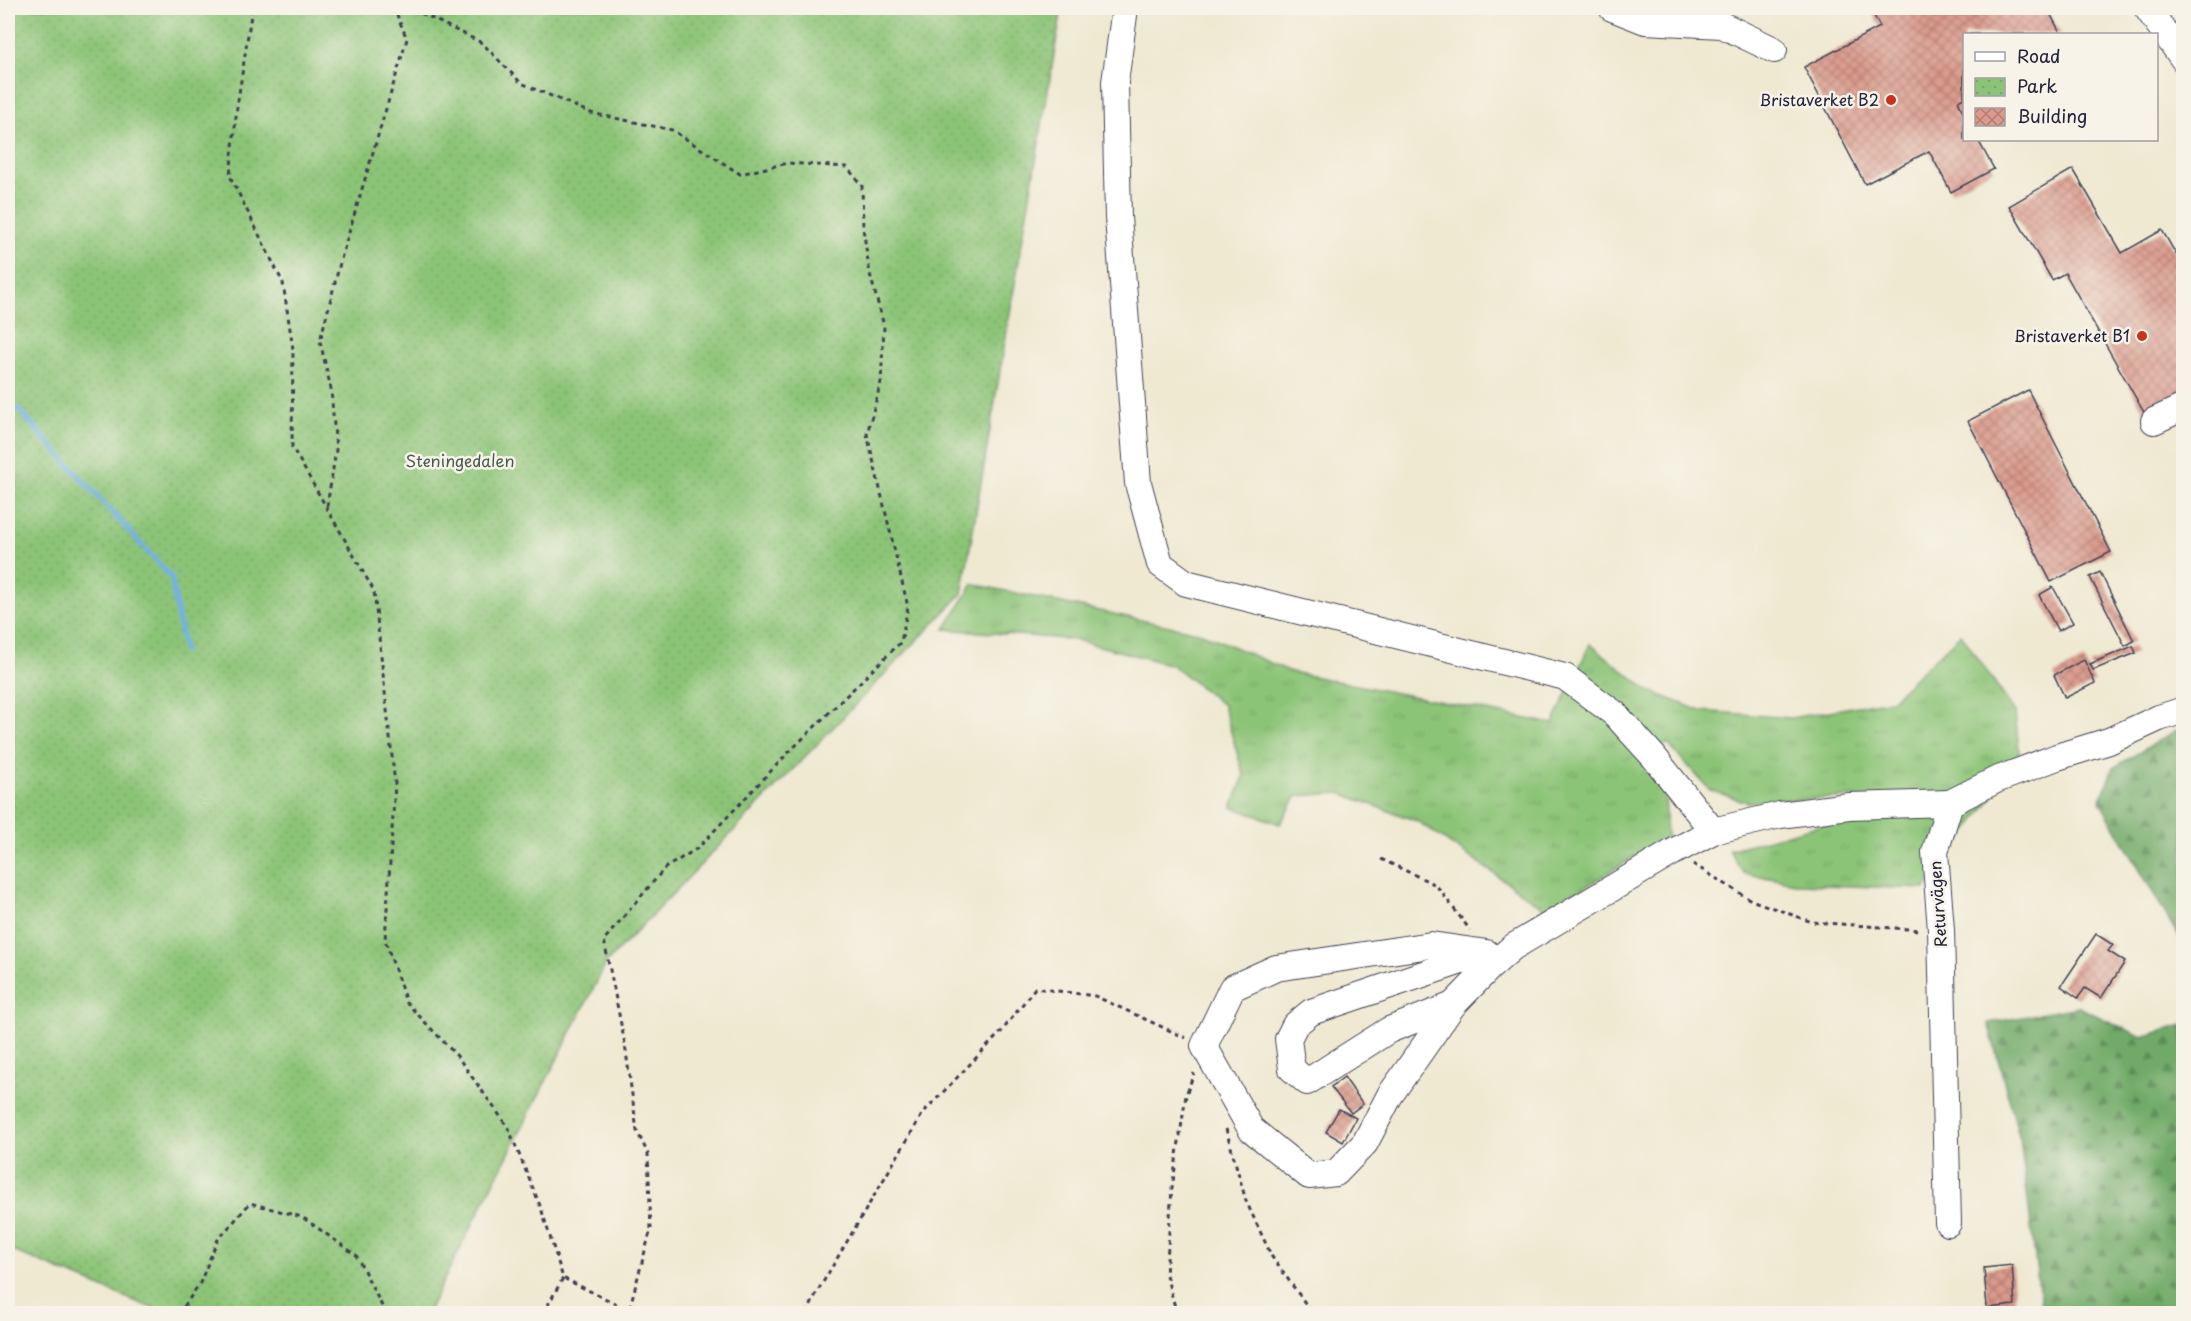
<svg xmlns="http://www.w3.org/2000/svg" width="2191" height="1321" viewBox="0 0 2191 1321" font-family="'Playpen Sans',sans-serif">
	<style>
		.grass { fill: url(#grass-tufts); stroke: #577359; stroke-width: 1.5 }
		.forest { fill: url(#forest-firs); stroke: #4a6652; stroke-width: 1.5 }
		.park { fill: url(#park-dots); stroke: #577359; stroke-width: 1.5 }
		.lines { fill: none; stroke-linecap: round; stroke-linejoin: round }
		.stream { stroke: #73b1e6; stroke-width: 5 }
		.building { fill: url(#building-cross-hatch) }
		.minor-casing { stroke: #414052; stroke-width: 28 }
		.path { stroke: #414052; stroke-width: 3; stroke-dasharray: 4.5 4.5; stroke-linecap: butt }
		.minor { stroke: #fff; stroke-width: 26 }
		.poi-dot { fill: #c8321e; stroke: #f7f3e8; stroke-width: 2 }
		.labels { text-anchor: middle; stroke-width: 5; stroke-linejoin: round; paint-order: stroke }
		.poi-label { font-size: 16px; fill: #22223b; stroke: #f7f3e8; text-anchor: end }
		.park-label { font-size: 16px; fill: #475b50; stroke: #f7f3e8 }
		.street-label { font-size: 16px; fill: #22223b; stroke: #f7f3e8 }
	</style>
	<defs>
		<pattern id="grass-tufts" width="24" height="20" patternUnits="userSpaceOnUse" patternTransform="scale(1.5)"><rect width="24" height="20" fill="#8cc477"/><path d="M3 7l-1-3M5 7V3M7 7l1-3M15 17l-1-3M17 17v-4M19 17l1-3" fill="none" stroke="#78a868"/></pattern>
		<pattern id="forest-firs" width="22" height="20" patternUnits="userSpaceOnUse" patternTransform="scale(1.5)"><rect width="22" height="20" fill="#71aa68"/><path d="M5 1l3.5 6h-7zM16 11l3.5 6h-7z" fill="#5c8a57"/></pattern>
		<pattern id="park-dots" width="8" height="8" patternUnits="userSpaceOnUse" patternTransform="scale(1.5)"><rect width="8" height="8" fill="#8cc477"/><path d="M2 2h.1M6 6h.1" fill="none" stroke="#78a868" stroke-width="1.8" stroke-linecap="round"/></pattern>
		<pattern id="building-cross-hatch" width="8" height="8" patternUnits="userSpaceOnUse" patternTransform="scale(1.5)"><rect width="8" height="8" fill="#db9a8b"/><path d="M0 0l8 8M0 8l8-8" fill="none" stroke="#b17d73"/></pattern>
	</defs>
	<rect width="100%" height="100%" fill="#f7f3e8"/>
	<filter id="ink" filterUnits="userSpaceOnUse"><feTurbulence type="fractalNoise" baseFrequency=".0167" numOctaves="2"/><feDisplacementMap in="SourceGraphic" scale="12" xChannelSelector="R" yChannelSelector="G"/><feConvolveMatrix kernelMatrix="1 2 1 2 8 2 1 2 1" color-interpolation-filters="sRGB"/></filter>
	<filter id="wash" filterUnits="userSpaceOnUse"><feTurbulence type="fractalNoise" baseFrequency=".008" numOctaves="4" result="noise"/><feDisplacementMap in="SourceGraphic" scale="24" xChannelSelector="R" yChannelSelector="G"/><feGaussianBlur stdDeviation="1.35" result="paint"/><feColorMatrix in="noise" values="0 0 0 0 0 0 0 0 0 0 0 0 0 0 0 0 0 1.4 0 .05"/><feComposite in="paint" operator="in"/></filter>
	<g filter="url(#wash)">
		<rect width="100%" height="100%" fill="#efe9d2"/>
		<path class="grass" d="M973 584 1202 633 1291 672 1553 724 1590 644 1649 691 1701 711 1791 718 1891 700 1961 634 2015 712 2020 759 1925 889 1801 884 1743 873 1729 850 1865 813 1857 797 1747 802 1710 790 1667 743 1644 764 1665 793 1667 837 1547 910 1417 821 1340 793 1297 796 1280 824 1232 807 1244 776 1223 705 1172 665 1076 640 945 629Z"/>
		<g class="forest">
			<path d="M2183 730H2184L2183 944 2100 802 2113 768 2175 731Z"/>
			<path d="M2079 1007 2142 1037 2183 1025V1313H2042L2020 1139 1988 1023Z"/>
		</g>
		<path class="park" d="M8 8H1062L962 594 607 962 427 1313H164L8 1249Z"/>
		<g class="lines">
			<path class="stream" d="M8 402 19 410 171 577 184 651"/>
		</g>
		<g id="blocks">
			<g class="building">
				<path d="M1870 8H2047L2061 34H1964V98L1958 101 1964 114V140H1978L1994 169 1951 192 1929 151 1865 184 1804 67 1880 27Z"/>
				<path d="M2073 169 2122 253 2162 230 2184 268V392L2145 414 2065 273 2052 280 2009 206Z"/>
				<path d="M2028 390 2111 552 2051 582 1968 421Z"/>
				<path d="M2100 572 2134 641 2125 646 2090 577Z"/>
				<path d="M2053 587 2073 623 2058 631 2039 595Z"/>
				<path d="M2133 646 2136 653 2093 670 2090 664Z"/>
				<path d="M2084 660 2095 683 2065 698 2054 675Z"/>
				<path d="M2096 934 2113 945 2108 951 2125 962 2101 998 2085 988 2078 998 2061 986Z"/>
				<path d="M1344 1077 1363 1104 1351 1113 1331 1087Z"/>
				<path d="M1339 1109 1356 1118 1343 1142 1326 1132Z"/>
				<path d="M2012 1265 2015 1305 1987 1308 1984 1268Z"/>
			</g>
		</g>
	</g>
	<g filter="url(#ink)">
		<use href="#blocks" fill-opacity="0" stroke="#414052" stroke-width="1.5"/>
		<g class="lines">
			<g class="minor-casing">
				<g id="minor">
					<path d="M1125 8 1115 82 1118 217 1138 483 1160 564 1186 583 1565 677 1615 714 1654 757 1713 831"/>
					<path d="M1612 8 1645 21 1722 25 1774 50"/>
					<path d="M2147 8 2184 60"/>
					<path d="M2154 421 2184 407"/>
					<path d="M1487 953 1431 945 1276 968 1232 988 1204 1046 1251 1129 1309 1176 1336 1173 1365 1143 1390 1095 1453 1005 1489 968 1513 947 1673 852 1713 831 1780 815 1849 806 1950 803"/>
					<path d="M1453 1005 1389 1030 1307 1082 1292 1069 1288 1039 1295 1025 1311 1012 1482 954"/>
					<path d="M1948 1223 1941 930 1935 852 1950 803 1996 780 2057 757 2109 741 2159 718 2184 710"/>
				</g>
			</g>
			<g class="path">
				<path d="M250 8 251 15 237 107 230 176 283 283 293 349 292 447 374 591 395 784 385 940 406 1002 457 1056 508 1127 541 1208 563 1278 629 1310 632 1314"/>
				<path d="M404 8 423 14 482 43 521 83 591 113 672 130 740 174 788 163 847 167 862 186 863 228 870 274 884 326 881 382 867 434 908 607 901 642 787 754 698 848 665 868 604 940 625 1044 637 1131 648 1154 651 1229 629 1310"/>
				<path d="M327 506 336 450 331 389 320 341 341 259 407 39 397 15 391 8"/>
				<path d="M1381 859 1436 885 1470 930"/>
				<path d="M1693 864 1751 900 1812 922 1921 930"/>
				<path d="M1226 1129 1246 1201 1272 1257 1313 1314"/>
				<path d="M179 1314 200 1283 217 1241 250 1203 302 1217 356 1255 386 1314"/>
				<path d="M543 1314 563 1278"/>
				<path d="M807 1314 816 1294 923 1113 1002 1031 1035 988 1095 996 1186 1038"/>
				<path d="M1177 1314 1166 1275 1172 1188 1186 1095 1194 1073"/>
			</g>
			<use href="#minor" class="minor"/>
		</g>
	</g>
	<g class="poi-dot">
		<circle cx="1891" cy="100" r="6"/>
		<circle cx="2142" cy="336" r="6"/>
	</g>
	<g class="labels">
		<g class="poi-label">
			<text x="1879" y="106">Bristaverket B2</text>
			<text x="2130" y="342">Bristaverket B1</text>
		</g>
		<g class="park-label">
			<text x="460" y="467">Steningedalen</text>
		</g>
		<g class="street-label">
			<text transform="translate(1938 904) rotate(-94)" y="6">Returvägen</text>
		</g>
	</g>
	<rect width="2191" height="1321" fill="none" stroke="#f7f3e8" stroke-width="30"/>
	<rect x="1963" y="33" width="195" height="108" fill="#f7f3e8" stroke="#a29fa3" stroke-width="1.5"/>
	<rect x="1975" y="52" width="30" height="9" fill="#ffffff" stroke="#a29fa3" stroke-width="1.5"/>
	<text x="2017" y="63" font-size="18" fill="#22223b">Road</text>
	<rect x="1975" y="78" width="30" height="18" fill="url(#park-dots)" stroke="#a29fa3" stroke-width="1.5"/>
	<text x="2017" y="93" font-size="18" fill="#22223b">Park</text>
	<rect x="1975" y="108" width="30" height="18" fill="url(#building-cross-hatch)" stroke="#a29fa3" stroke-width="1.5"/>
	<text x="2017" y="123" font-size="18" fill="#22223b">Building</text>
</svg>
